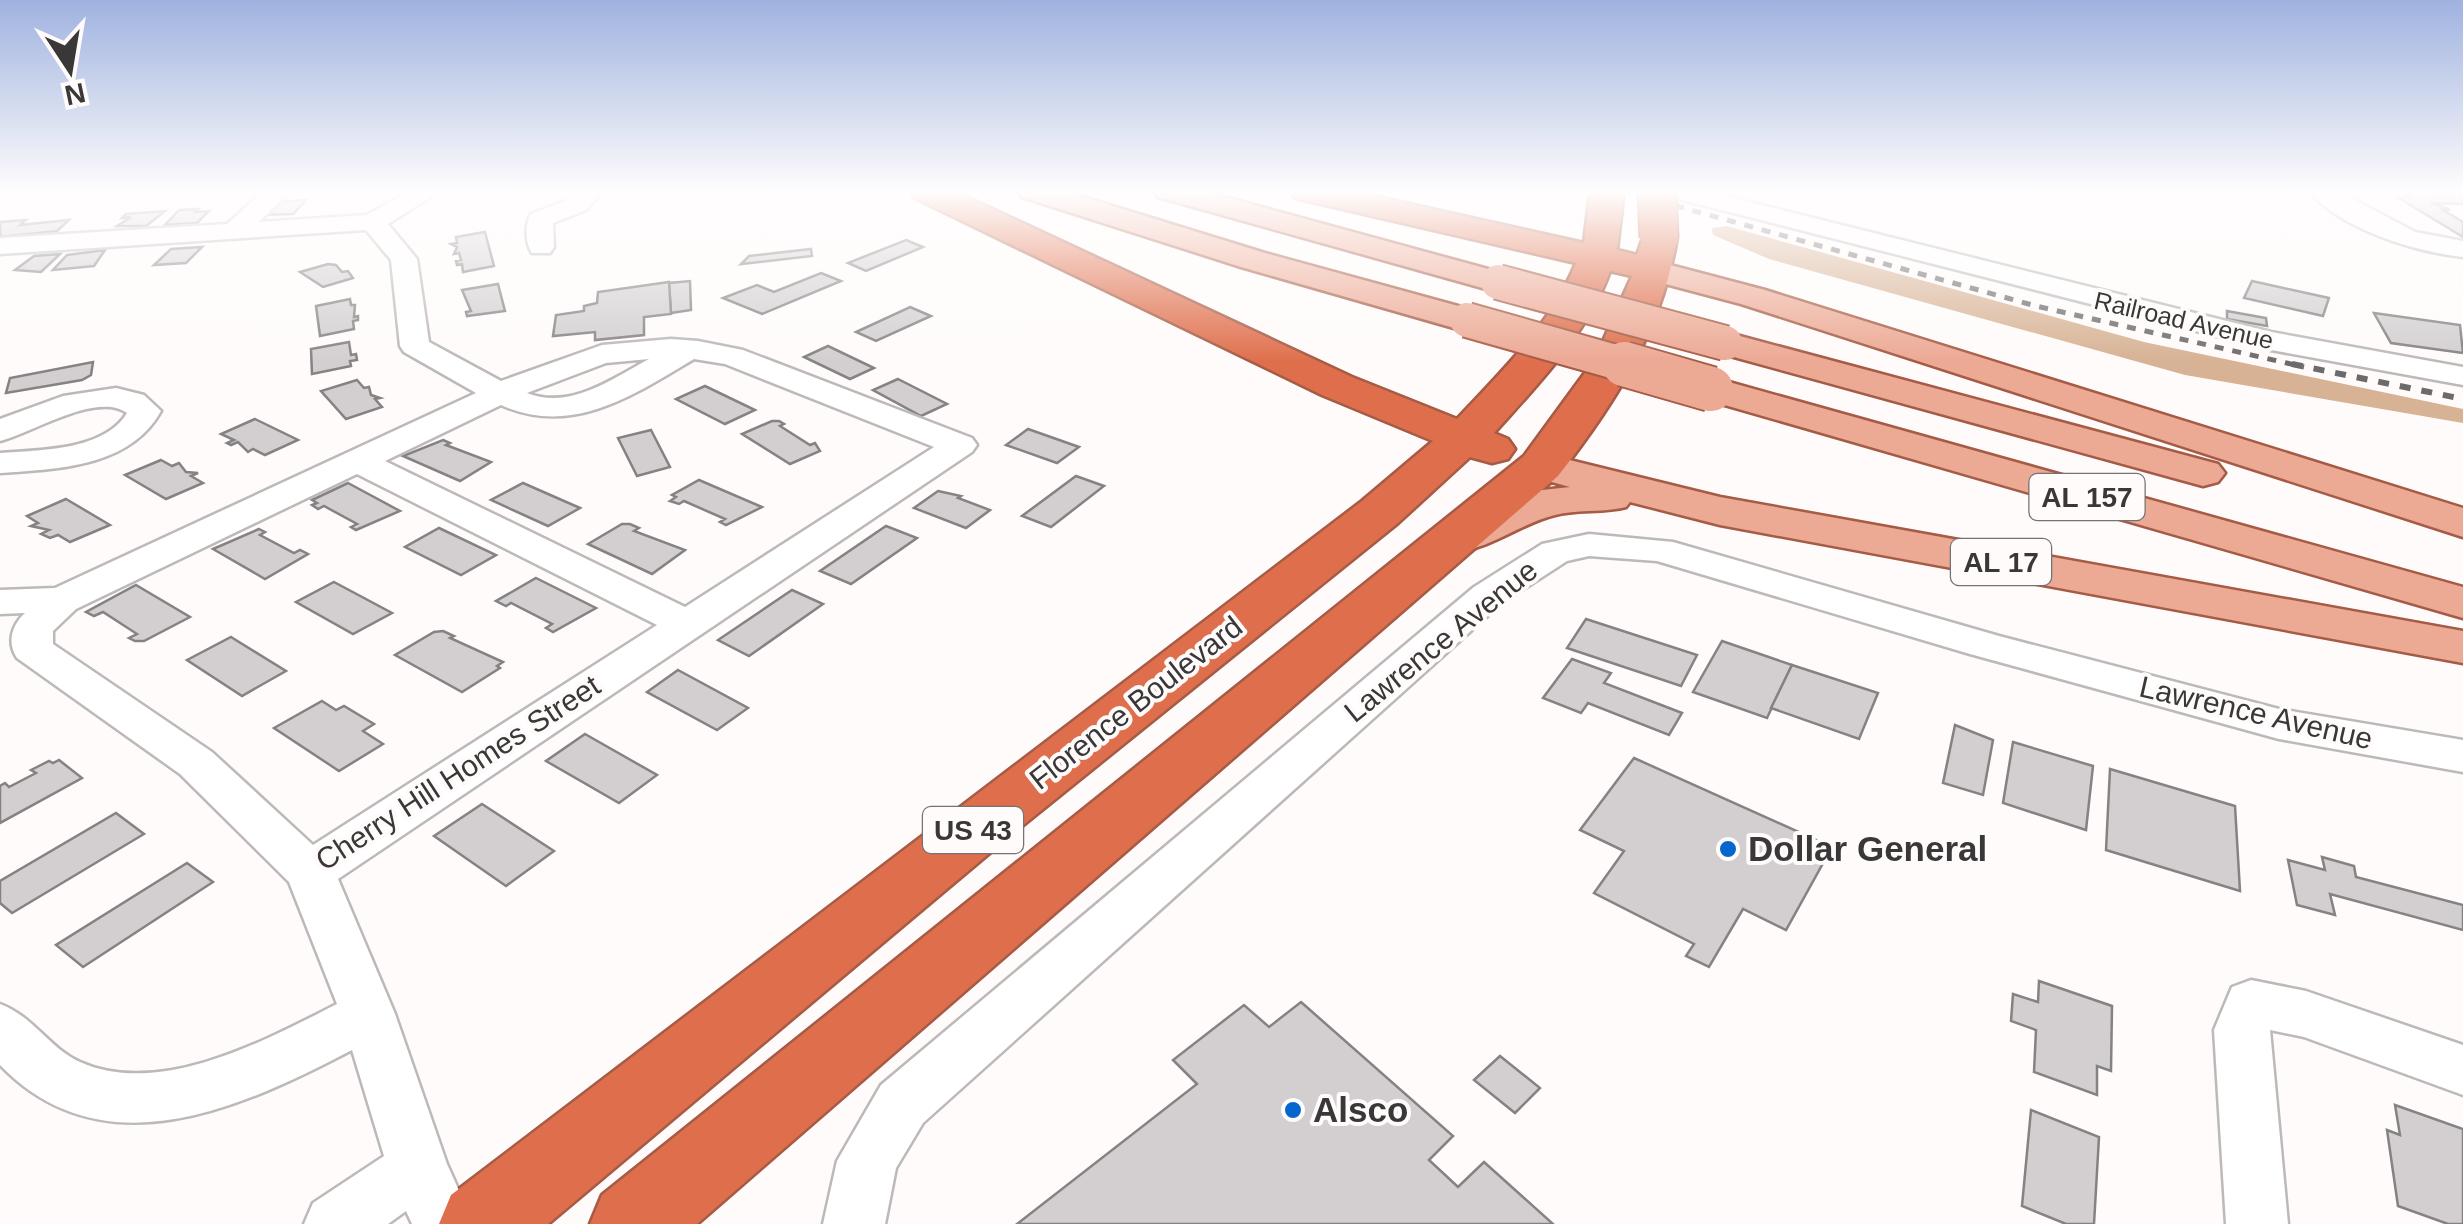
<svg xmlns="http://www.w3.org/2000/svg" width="2463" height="1224" viewBox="0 0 2463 1224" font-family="Helvetica,sans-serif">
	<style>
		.forest { fill: #d7b294 }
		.building { fill: #d3cfd1; stroke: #858283; stroke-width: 2.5 }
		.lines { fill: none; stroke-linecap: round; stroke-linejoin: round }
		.minor-casing { stroke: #bdb9b9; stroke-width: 5 }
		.major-casing { stroke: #a55b45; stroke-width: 5 }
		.highway-casing { stroke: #a55b45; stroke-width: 5 }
		.minor { fill: #fff; fill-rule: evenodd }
		.major { fill: #eca994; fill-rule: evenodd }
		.highway { fill: #df6f4c; fill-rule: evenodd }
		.rail-far1 { stroke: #6c6a6a; stroke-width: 5; stroke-dasharray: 9 9; stroke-linecap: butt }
		.rail { stroke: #6c6a6a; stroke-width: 6; stroke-dasharray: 11 11; stroke-linecap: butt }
		.major-bridge-far1-casing { stroke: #a55b45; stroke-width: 38; stroke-linecap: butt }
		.major-bridge-casing { stroke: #a55b45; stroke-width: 48; stroke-linecap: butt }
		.highway-bridge-casing { stroke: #a55b45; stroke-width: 41; stroke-linecap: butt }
		.major-bridge-far1 { stroke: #eca994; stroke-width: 34 }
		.major-bridge { stroke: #eca994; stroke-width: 44 }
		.highway-bridge { stroke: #df6f4c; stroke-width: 38 }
		.poi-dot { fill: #0566ce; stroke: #fffbfb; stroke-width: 4 }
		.labels { text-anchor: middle; stroke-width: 8; stroke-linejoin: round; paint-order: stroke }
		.far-street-label { font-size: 25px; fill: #393737; stroke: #fffbfb }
		.shield { fill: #fffbfb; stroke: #747272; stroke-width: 2.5 }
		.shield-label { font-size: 28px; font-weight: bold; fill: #393737 }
		.street-label { font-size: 30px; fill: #393737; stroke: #fffbfb }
		.near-poi-label { font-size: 35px; font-weight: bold; fill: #393737; stroke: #fffbfb; text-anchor: start }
	</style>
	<rect width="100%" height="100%" fill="#fffbfb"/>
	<path class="forest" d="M1727 226 2144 342 2463 409V423L2185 375 1769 259 1713 235 1712 228Z"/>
	<g class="building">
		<path d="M2403 193 2463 195V204L2431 203 2448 209 2450 210H2443L2463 222V237L2397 197 2410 198Z"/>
		<path d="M306 200 293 214 262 215 275 202Z"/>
		<path d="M198 209 195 212 209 211 197 223 165 225 179 210Z"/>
		<path d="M165 211 146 226H117L131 217 122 218 126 214Z"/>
		<path d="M26 220 20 225 69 220 57 231 0 237V222Z"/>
		<path d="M485 232 494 266 463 272 462 264 457 265 456 261 461 260 459 253 454 254 457 247 451 244 457 243 456 237Z"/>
		<path d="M906 240 923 247 866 271 848 263Z"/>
		<path d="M202 247 186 263 154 265 171 249Z"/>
		<path d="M811 249 812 256 741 264 749 256Z"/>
		<path d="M105 250 94 266 53 270 67 255Z"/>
		<path d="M60 254 41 272 15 270 34 256Z"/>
		<path d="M328 264 336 265 342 272 348 271 353 278 323 287 300 272Z"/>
		<path d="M821 273 841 281 762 314 723 298 757 285 774 292Z"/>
		<path d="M690 281 691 310 671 313 669 283Z"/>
		<path d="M2252 281 2329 298 2323 316 2244 298Z"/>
		<path d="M669 282 671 314 644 317V335L595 340V332L553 336 556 315 584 311V306L597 303 598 292Z"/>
		<path d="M498 284 505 311 467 316 466 312 471 311 462 290Z"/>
		<path d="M350 299 351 305H355L354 317 358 316V320L353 321 354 329 320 336 316 306Z"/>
		<path d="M910 307 931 316 876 341 856 332Z"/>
		<path d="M2227 311 2266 318 2267 326 2227 319Z"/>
		<path d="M2374 313 2460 325 2463 353 2391 343Z"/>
		<path d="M349 342 351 355 356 354 357 360 350 361 351 366 312 374 311 349Z"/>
		<path d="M828 346 874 368 850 379 804 357Z"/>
		<path d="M93 362 91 375 82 380 6 393 10 378Z"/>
		<path d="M898 379 947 404 921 416 873 390Z"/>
		<path d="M357 380 364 388 369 387 371 395 380 398 375 399 382 407 346 419 321 391Z"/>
		<path d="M705 386 755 410 725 424 676 399Z"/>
		<path d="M255 419 298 440 265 455 253 449 248 452 238 442 231 445 227 443 234 440 221 434Z"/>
		<path d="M772 421H779L784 424 780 426 810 445 815 443 820 451 790 464 742 434Z"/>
		<path d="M1028 429 1079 447 1057 463 1006 445Z"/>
		<path d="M651 430 670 467 637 476 618 438Z"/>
		<path d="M443 440 450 443 446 445 491 462 460 481 403 456Z"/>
		<path d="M161 460 172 466 179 463 186 472 198 473 191 476 203 483 166 499 125 475Z"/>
		<path d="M1076 476 1104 486 1051 527 1022 516Z"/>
		<path d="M699 480 762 507 726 525 720 522 725 519 684 501 679 504 670 501 676 497 672 495Z"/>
		<path d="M348 483 400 511 356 530 351 527 357 524 324 506 318 509 312 505 317 503 312 500Z"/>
		<path d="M523 483 580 508 548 526 491 500Z"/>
		<path d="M938 491 961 496 958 498 990 510 966 528 914 508Z"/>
		<path d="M66 499 110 525 70 542 58 535 50 538 41 534 49 530 31 526 38 523 27 516Z"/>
		<path d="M622 524H630L639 528 634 531 685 550 652 574 588 544Z"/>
		<path d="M886 526 917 538 851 584 820 571Z"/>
		<path d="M439 528 496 555 461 575 405 547Z"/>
		<path d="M259 529 265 532 260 535 294 553 300 550 308 554 265 579 213 549Z"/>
		<path d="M536 578 596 608 553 632 546 628 552 624 511 603 506 606 496 601Z"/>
		<path d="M334 582 392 613 353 634 296 602Z"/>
		<path d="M136 585 190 617 144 641H135L129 638 137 634 103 612 94 616 86 612Z"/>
		<path d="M792 590 823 604 749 656 718 640Z"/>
		<path d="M1586 619 1697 655 1681 686 1567 648Z"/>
		<path d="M443 631 454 636 450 638 503 662 497 666 500 668 462 692 395 655 434 632Z"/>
		<path d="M231 637 286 671 242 696 187 660Z"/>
		<path d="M1722 641 1792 665 1767 718 1693 692Z"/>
		<path d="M1572 659 1611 673 1604 683 1682 713 1669 735 1588 703 1581 713 1543 698Z"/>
		<path d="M1792 665 1878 693 1859 739 1771 708Z"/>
		<path d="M678 670 748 708 717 730 647 692Z"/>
		<path d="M322 701 336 710 344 706 374 724 363 731 383 744 339 771 274 728Z"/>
		<path d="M1955 725 1993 740 1983 795 1943 783Z"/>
		<path d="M585 734 657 775 619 803 546 761Z"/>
		<path d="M2013 742 2093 766 2086 830 2003 803Z"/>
		<path d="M1634 758 1832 847 1786 930 1743 909 1709 967 1686 956 1694 944 1594 893 1624 851 1580 830Z"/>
		<path d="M59 760 82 778 0 823V786L5 783 9 787 36 773 31 770 49 761 53 763Z"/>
		<path d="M2110 769 2235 806 2240 891 2106 850Z"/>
		<path d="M482 804 554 851 506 886 434 836Z"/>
		<path d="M116 813 144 834 12 913 0 903V881Z"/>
		<path d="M2322 857 2354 866 2356 877 2463 905V930L2330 894 2335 915 2297 905 2288 860 2325 870Z"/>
		<path d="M187 863 213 882 83 967 56 945Z"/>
		<path d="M2039 981 2112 1006 2111 1071 2097 1066V1095L2034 1072 2036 1030 2011 1021 2013 994 2038 1002Z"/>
		<path d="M1301 1002 1453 1136 1429 1160 1458 1187 1484 1162 1553 1224H1017L1197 1084 1173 1060 1244 1005 1269 1027Z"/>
		<path d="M1500 1056 1540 1088 1515 1113 1474 1080Z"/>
		<path d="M2395 1105 2463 1129V1224H2448L2398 1206 2387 1130 2400 1135Z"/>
		<path d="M2031 1110 2099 1137 2094 1224H2066L2022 1206Z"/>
	</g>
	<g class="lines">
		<g class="minor-casing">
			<g id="minor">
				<path d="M264 191H290L259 222 367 215 410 191H440L388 224 417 259 429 342 501 381 602 345 671 339 698 341 743 350 972 438 977 445 972 452 338 879 395 1014 447 1164 474 1224H412L406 1211 388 1224H304L313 1203 384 1156 352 1050C241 1108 103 1172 0 1065V1004C33 1016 49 1048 80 1062 160 1098 266 1040 337 1004L289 882 180 774 17 658C7 643 11 626 25 613L0 614V590L55 588 476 393 404 352 400 346 391 260 366 230 0 254V238L227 224ZM649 359C612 379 570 410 527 393L606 363ZM694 359 725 364 934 447 685 607 385 461 501 405C572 437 634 395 694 359ZM357 474 657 625 313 845 212 752 53 644V631L76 609Z"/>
				<path d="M577 191H602L586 210 553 223 554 247 550 253H532C525 243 525 223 531 214L568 200Z"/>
				<path d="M1664 191H1705L2271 332 2463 367V385L2271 350 1667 196Z"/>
				<path d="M2309 191H2338L2415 232 2463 241V257C2416 252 2340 229 2309 191Z"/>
				<path d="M116 388 144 395 161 411C130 467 58 469 0 473V453C39 450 104 451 127 413 97 391 32 433 0 441V419L63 396Z"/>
				<path d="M1589 534 1673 542 1999 636 2279 709 2463 740V772L2279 739 1970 654 1657 561 1589 556 1567 561 1502 603 923 1123 896 1168 885 1224H823L837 1161 881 1085 1474 587 1542 544Z"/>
				<path d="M2251 980 2306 991 2463 1045V1095L2304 1037 2270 1030 2288 1224H2226L2214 1030 2232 987Z"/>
			</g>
		</g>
		<g class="major-casing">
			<g id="major">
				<path d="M1018 191H1064L1265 253 1480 312 1485 320 1480 328 1467 331 1454 328 1241 267 1022 197Z"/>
				<path d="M1154 191H1203L1510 275 1515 282 1510 289 1498 292 1486 289 1158 197Z"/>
				<path d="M1655 261 1765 290 2463 508V537L1741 304 1643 278 1638 271 1643 264Z"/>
				<path d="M1725 332 2218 464 2225 473 2218 482 2203 486 1712 351 1706 343 1712 335Z"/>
				<path d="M1711 377 2463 587V618L1697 397 1691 389 1697 381Z"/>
				<path d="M1541 453 1720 497 2463 631V663L1720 525 1630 502 1626 507C1603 513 1578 509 1555 515 1516 524 1478 560 1437 550L1430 540 1437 530 1533 491 1570 487 1526 475 1519 466 1526 457Z"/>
			</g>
		</g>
		<g class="highway-casing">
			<path id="highway" d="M910 191H954L1352 377 1457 419C1502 371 1551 324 1576 263L1295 198 1290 191H1352L1584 243 1590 191H1624L1617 250 1637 255 1646 229 1659 226 1672 229 1677 237C1662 330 1615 403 1558 476L697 1224H590L602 1195 1524 456 1595 359 1632 276 1610 271C1588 333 1537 385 1494 433L1508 439 1515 449 1508 459 1492 463 1470 457 1398 523 1017 830 548 1224H439L451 1195 1362 501 1433 441 1322 395 915 198Z"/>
		</g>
		<use href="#minor" class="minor"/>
		<use href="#major" class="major"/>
		<use href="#highway" class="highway"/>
		<path class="rail-far1" d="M1623 191 2036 306 2304 367"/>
		<path class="rail" d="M2292 364 2463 399"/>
		<g class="major-bridge-far1-casing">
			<g id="major-bridge-far1">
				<path d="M1498 282 1725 343"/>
				<path d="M1467 320 1633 367"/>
			</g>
		</g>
		<g class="major-bridge-casing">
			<path id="major-bridge" d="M1624 364 1711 389"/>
		</g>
		<g class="highway-bridge-casing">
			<path id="highway-bridge" d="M1657 191 1659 237"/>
		</g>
		<use href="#major-bridge-far1" class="major-bridge-far1"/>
		<use href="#major-bridge" class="major-bridge"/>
		<use href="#highway-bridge" class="highway-bridge"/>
	</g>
	<linearGradient id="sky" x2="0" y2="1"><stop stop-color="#9fb2df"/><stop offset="0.53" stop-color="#fffdfd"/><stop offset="1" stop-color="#fffdfd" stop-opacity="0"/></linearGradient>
	<rect width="2463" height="362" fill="url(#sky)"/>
	<g class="poi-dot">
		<circle cx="1728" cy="849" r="10"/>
		<circle cx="1293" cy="1110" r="10"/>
	</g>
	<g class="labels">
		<g class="far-street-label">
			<text transform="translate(2184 320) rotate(13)" y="9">Railroad Avenue</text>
		</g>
		<g class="shield">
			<rect x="2029.5" y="474" width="115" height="46" rx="8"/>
			<rect x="1951" y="539" width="100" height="46" rx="8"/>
			<rect x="923" y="807" width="100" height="46" rx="8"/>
		</g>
		<g class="shield-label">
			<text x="2087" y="507">AL 157</text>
			<text x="2001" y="572">AL 17</text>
			<text x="973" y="840">US 43</text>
		</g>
		<g class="street-label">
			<text transform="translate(1441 641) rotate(-39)" y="10">Lawrence Avenue</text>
			<text transform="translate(1136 703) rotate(-38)" y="10">Florence Boulevard</text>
			<text transform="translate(2256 713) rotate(13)" y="10">Lawrence Avenue</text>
			<text transform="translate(458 773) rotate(-33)" y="10">Cherry Hill Homes Street</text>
		</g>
		<g class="near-poi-label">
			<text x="1748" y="861">Dollar General</text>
			<text x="1313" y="1122">Alsco</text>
		</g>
	</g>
	<g transform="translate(70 70) rotate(168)" stroke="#fffbfb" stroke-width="8" paint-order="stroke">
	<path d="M0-8L18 38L0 25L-18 38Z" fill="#393737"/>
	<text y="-15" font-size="28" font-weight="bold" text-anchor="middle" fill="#393737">N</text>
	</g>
</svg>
